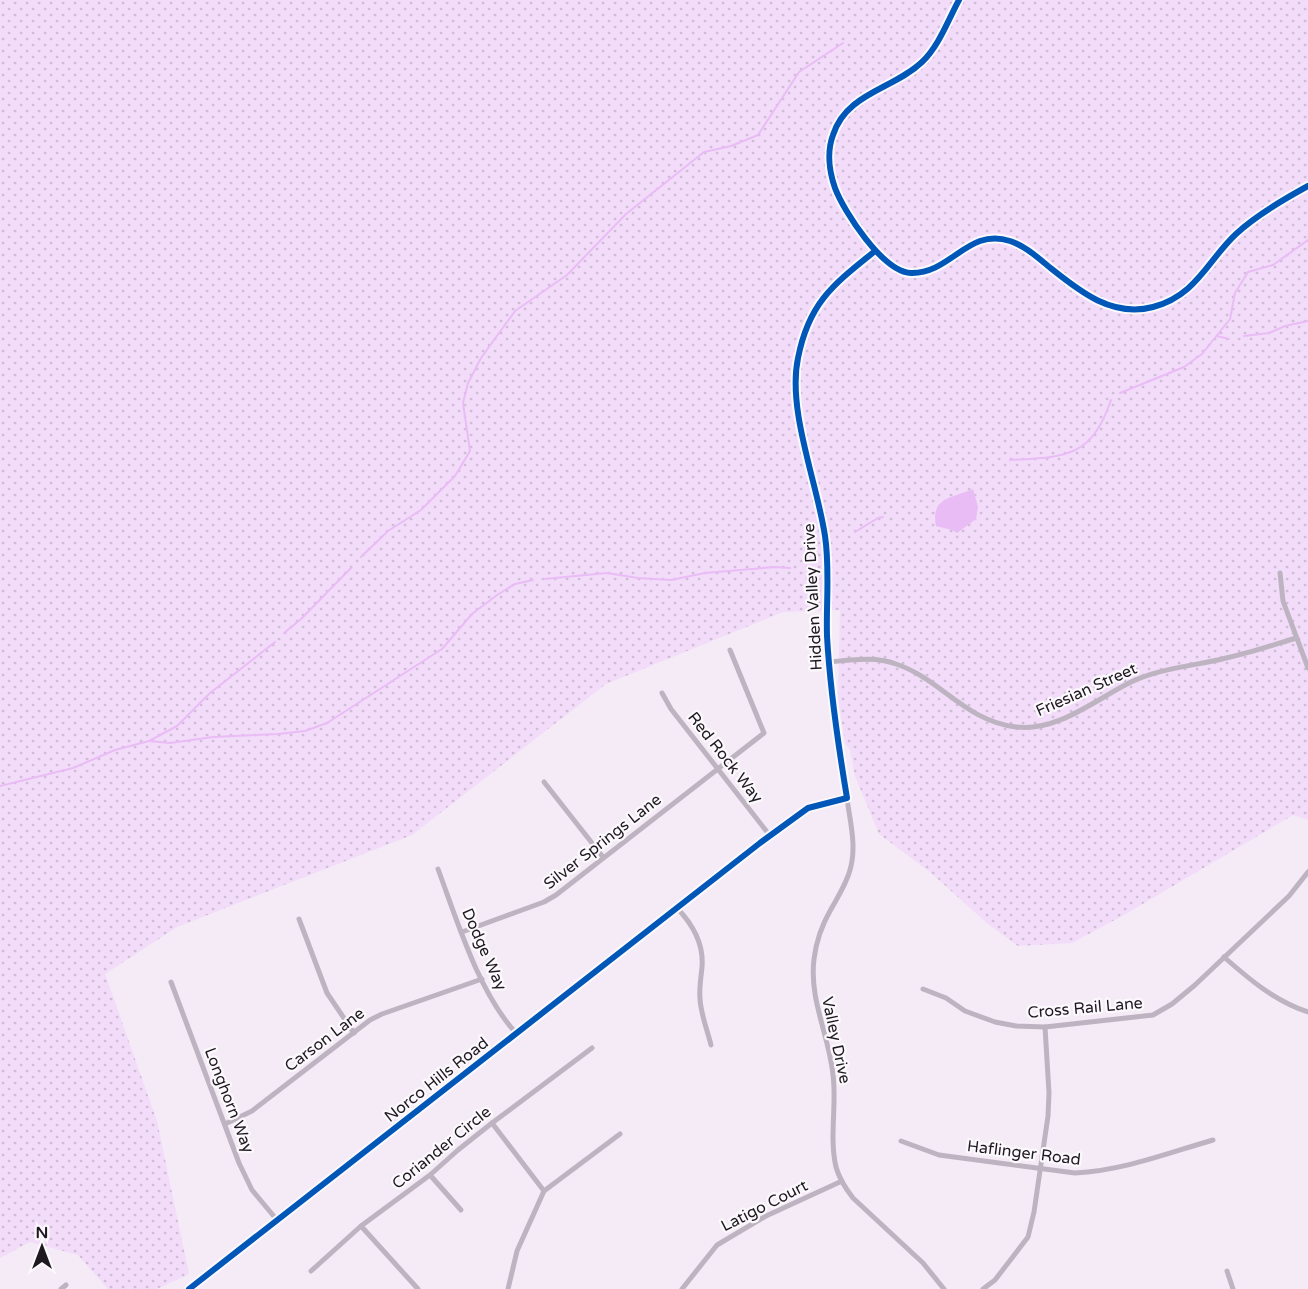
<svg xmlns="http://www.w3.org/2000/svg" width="1308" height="1289" viewBox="0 0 1308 1289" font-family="'Varela Round',sans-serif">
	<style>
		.grass { fill: url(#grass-dots) }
		.water { fill: #eabcf6 }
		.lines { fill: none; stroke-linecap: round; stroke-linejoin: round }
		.stream { stroke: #eabcf6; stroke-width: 2 }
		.street { stroke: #beb4c1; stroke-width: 5 }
		.secondary { stroke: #b4a9b7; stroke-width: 8 }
		.cycleway-casing { stroke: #fcf9fd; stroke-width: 10 }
		.cycleway { stroke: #0057b8; stroke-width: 6 }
		.labels { text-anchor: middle; stroke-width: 4.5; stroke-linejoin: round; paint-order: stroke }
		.street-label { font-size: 16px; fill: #1e1920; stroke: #fcf9fd }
	</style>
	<defs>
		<pattern id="grass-dots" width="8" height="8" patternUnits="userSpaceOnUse" patternTransform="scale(1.5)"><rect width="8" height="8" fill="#f2dcf9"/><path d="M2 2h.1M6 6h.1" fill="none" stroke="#cfbcd5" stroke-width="1.8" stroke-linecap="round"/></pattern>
	</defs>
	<rect width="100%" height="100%" fill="#f4ebf7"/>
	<path class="grass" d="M0 0H1308V820L1293 815 1124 915 1072 943 1018 946 988 924 930 872 879 834 855 776 850 750 845 743 838 698 840 610 783 612 606 684 412 835 177 927 105 974 157 1121 189 1274 157 1289H108L78 1255 30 1242 0 1258Z"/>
	<path class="water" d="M973 489 978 507 976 519 957 533 952 530 936 526C930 497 953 498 973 489Z"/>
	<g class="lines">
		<g class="stream">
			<path d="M1217 336 1229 339"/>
			<path d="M1244 336 1269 333 1285 326 1308 321"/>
			<path d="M1120 393 1184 367 1202 354 1230 319 1235 293 1248 272 1273 265 1308 240"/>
			<path d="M1010 460C1064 457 1091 459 1111 400"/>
			<path d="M855 532 878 518 883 517"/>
			<path d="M361 557 388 531 421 510 455 476 470 451 463 403 468 383 481 358 515 311 567 275 626 214 704 152 731 146 758 135 799 72 843 43"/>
			<path d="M544 579 607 573 638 578 671 580 705 573 775 567 790 568"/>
			<path d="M284 633 301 619 351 568"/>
			<path d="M149 741 170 743 213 737 278 734 305 731 327 723 442 649 472 614 497 595 515 584 533 580"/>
			<path d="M0 786 73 768 115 750 149 741 177 726 210 693 275 642"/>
		</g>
		<g class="street">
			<path d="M959 0C948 20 939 46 922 62 894 89 846 93 833 135 827 151 829 171 835 188 844 212 883 272 911 273 951 274 968 227 1010 241 1025 246 1036 256 1048 266 1078 290 1111 318 1153 307 1196 296 1208 260 1236 234 1254 217 1286 198 1308 186"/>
			<path d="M1280 573 1283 601 1308 668"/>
			<path d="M829 662C851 660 875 656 896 664 941 679 965 721 1016 727 1057 732 1095 700 1129 683 1158 668 1195 666 1226 658 1250 653 1273 645 1296 638"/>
			<path d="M662 693 671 709 771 837"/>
			<path d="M544 782 603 857"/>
			<path d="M847 798C850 822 857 846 850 870 846 885 837 898 830 911 822 925 816 943 814 959 809 1000 829 1035 833 1075 837 1105 829 1137 836 1167 839 1178 846 1189 853 1198L923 1263 944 1289"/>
			<path d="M438 869C457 920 479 994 517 1034"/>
			<path d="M678 909C693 925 704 944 702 967 701 978 699 988 700 999 701 1015 707 1029 711 1045"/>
			<path d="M299 919 327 993 354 1033"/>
			<path d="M462 932 544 902 556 895 764 733 730 650"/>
			<path d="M1224 957C1250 980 1275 1001 1308 1012"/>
			<path d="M171 982 239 1163 252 1190 277 1220"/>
			<path d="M923 989 946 998 965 1011 995 1022 1016 1026 1045 1027 1153 1015 1172 1004 1195 985 1289 896 1308 872"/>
			<path d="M492 1123 544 1191"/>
			<path d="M225 1124 252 1111 370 1020 382 1014 482 979"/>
			<path d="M901 1141 939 1155 1075 1173C1122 1171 1168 1153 1213 1140"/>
			<path d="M430 1175 461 1210"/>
			<path d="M361 1226 418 1289"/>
			<path d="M311 1271 361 1226 430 1175 458 1150 492 1123 592 1048"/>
			<path d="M1227 1271 1233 1289"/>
			<path d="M61 1289 66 1285"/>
			<path d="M508 1289 517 1251 544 1191 620 1134"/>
			<path d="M682 1289 717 1245 766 1216 842 1181"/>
			<path d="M983 1289 995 1280 1028 1237 1034 1212 1048 1116 1049 1093 1045 1027"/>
		</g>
		<path class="secondary" d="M189 1289 760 843 808 808 847 798C838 744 830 690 827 636 826 603 830 568 825 536 817 482 787 410 798 358 809 302 834 284 875 251"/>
		<g class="cycleway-casing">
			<g id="cycleway">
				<path d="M959 0C948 20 939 46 922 62 894 89 846 93 833 135 827 151 829 171 835 188 844 212 883 272 911 273 951 274 968 227 1010 241 1025 246 1036 256 1048 266 1078 290 1111 318 1153 307 1196 296 1208 260 1236 234 1254 217 1286 198 1308 186"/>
				<path d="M189 1289 760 843 808 808 847 798C838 744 830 690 827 636 826 603 830 568 825 536 817 482 787 410 798 358 809 302 834 284 875 251"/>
			</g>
		</g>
		<use href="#cycleway" class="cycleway"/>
	</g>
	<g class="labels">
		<g class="street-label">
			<text transform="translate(812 597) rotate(-93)" y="6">Hidden Valley Drive</text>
			<text transform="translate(1086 689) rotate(-24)" y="6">Friesian Street</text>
			<text transform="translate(726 757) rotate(52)" y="6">Red Rock Way</text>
			<text transform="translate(602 841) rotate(-38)" y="6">Silver Springs Lane</text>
			<text transform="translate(485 949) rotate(66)" y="6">Dodge Way</text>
			<text transform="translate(1085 1007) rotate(-5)" y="6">Cross Rail Lane</text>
			<text transform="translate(324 1039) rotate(-37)" y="6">Carson Lane</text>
			<text transform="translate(837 1040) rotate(78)" y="6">Valley Drive</text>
			<text transform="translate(436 1079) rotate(-38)" y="6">Norco Hills Road</text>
			<text transform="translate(230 1100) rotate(69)" y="6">Longhorn Way</text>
			<text transform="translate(441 1147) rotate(-39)" y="6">Coriander Circle</text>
			<text transform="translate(1024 1152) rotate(7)" y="6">Haflinger Road</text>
			<text transform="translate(764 1205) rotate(-27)" y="6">Latigo Court</text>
		</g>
	</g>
	<g transform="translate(42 1247)" stroke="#fcf9fd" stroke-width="4.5" paint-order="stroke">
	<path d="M0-4.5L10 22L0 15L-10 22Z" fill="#1e1920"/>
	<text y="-9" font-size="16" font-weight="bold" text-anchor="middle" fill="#1e1920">N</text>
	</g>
</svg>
